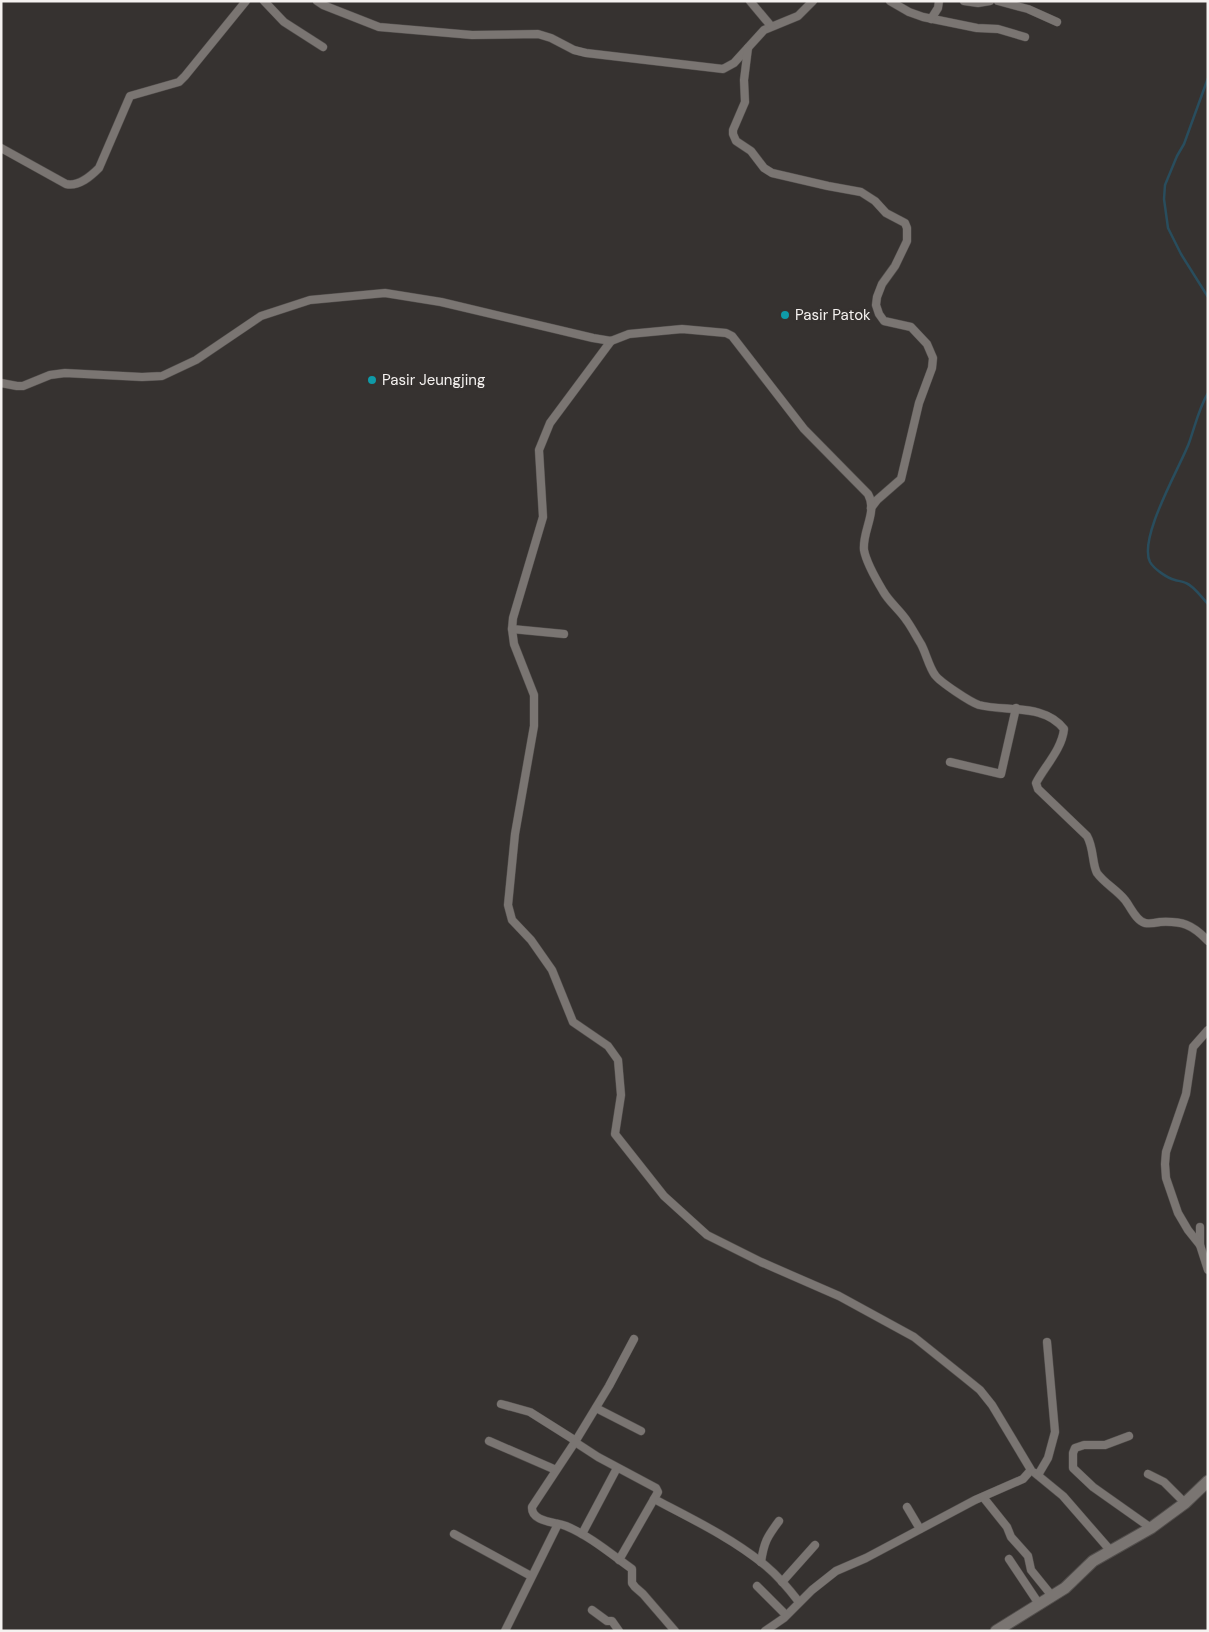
<svg xmlns="http://www.w3.org/2000/svg" width="1209" height="1632" viewBox="0 0 1209 1632" font-family="'DM Sans',sans-serif">
	<style>
		.lines { fill: none; stroke-linecap: round; stroke-linejoin: round }
		.stream { stroke: #294d5d; stroke-width: 2.5 }
		.street-casing { stroke: #524e4c; stroke-width: 9 }
		.secondary-casing { stroke: #524e4c; stroke-width: 13 }
		.street { stroke: #7a7572; stroke-width: 8 }
		.secondary { stroke: #7a7572; stroke-width: 11 }
		.culture-dot { fill: #0f9aa8; stroke: #363230; stroke-width: 2 }
		.labels { text-anchor: middle; stroke-width: 5; stroke-linejoin: round; paint-order: stroke }
		.poi-label { font-size: 15px; fill: #f5f2f0; stroke: #363230; text-anchor: start }
	</style>
	<rect width="100%" height="100%" fill="#363230"/>
	<g class="lines">
		<g class="stream">
			<path d="M1208 78 1184 144 1177 156 1165 185 1164 199 1168 228 1181 254 1208 297"/>
			<path d="M1208 393C1199 408 1195 426 1189 443 1180 467 1138 538 1150 562 1154 569 1167 578 1175 580 1178 581 1182 581 1186 583 1194 586 1202 598 1208 604"/>
		</g>
		<g class="street-casing">
			<g id="street">
				<path d="M264 1 284 22 323 47"/>
				<path d="M317 1 323 5 379 27 472 35 538 34 551 38 574 50 586 53 723 69 734 63 764 30 798 16 813 1"/>
				<path d="M750 1 771 26"/>
				<path d="M890 1 909 12 923 17 977 28 998 29 1025 37"/>
				<path d="M964 1 978 3 990 1"/>
				<path d="M998 1 1028 9 1057 22"/>
				<path d="M931 19 938 8 939 1"/>
				<path d="M748 48 744 80 745 102 733 130V134L736 141 751 151 764 168 772 173 828 186 861 192 875 201 886 213 905 223 907 228V241L895 266 882 284 877 297 876 305 879 314 884 321 911 327 927 344 933 358 932 368 919 403 901 479 877 500 871 508"/>
				<path d="M1 148 66 184C79 187 91 176 99 168L130 96 179 82 185 76 246 1"/>
				<path d="M611 341 550 423 539 450 543 517 513 618 512 629 514 644 534 695V726L515 834 508 905 512 920 531 940 552 970 573 1022 608 1046 618 1060 621 1095 615 1134 664 1196 707 1235 761 1262 839 1296 914 1337 964 1377 980 1390 992 1405 1031 1470 1023 1479 975 1500 866 1558 836 1571 812 1590 784 1618 765 1631"/>
				<path d="M1 383 17 386H23L50 375 65 373 142 377 162 376 196 360 261 316 310 300 385 293 441 302 593 338 611 341 629 334 682 329 726 333 732 336 804 429 868 494C878 512 862 531 864 550 866 561 877 581 883 591 889 602 900 610 907 621 912 628 916 636 921 644 926 653 929 667 935 675 940 682 970 702 979 705 1006 712 1044 703 1064 729 1062 749 1045 766 1036 783L1038 789 1087 836C1094 848 1092 864 1097 873 1104 883 1117 890 1125 900 1130 906 1136 921 1145 923 1149 924 1155 923 1160 922 1182 921 1192 924 1208 941"/>
				<path d="M512 629 564 634"/>
				<path d="M950 762 1001 774 1016 708"/>
				<path d="M1200 1227V1245L1208 1270"/>
				<path d="M1200 1245 1188 1230 1178 1213 1166 1178 1165 1164 1166 1152 1186 1094 1193 1047 1208 1030"/>
				<path d="M634 1339 609 1386 575 1442 532 1507C531 1522 556 1522 566 1526 590 1536 611 1554 632 1569V1583L635 1587 643 1594 675 1631"/>
				<path d="M501 1404 530 1412 576 1441"/>
				<path d="M596 1408 641 1431"/>
				<path d="M1129 1436 1105 1445H1084L1075 1448 1073 1453V1468L1093 1487 1151 1528"/>
				<path d="M489 1441 556 1470"/>
				<path d="M575 1442 598 1457 656 1488 658 1492 654 1499C692 1519 732 1538 766 1566 778 1576 789 1589 799 1602"/>
				<path d="M1035 1473 1063 1496 1110 1550"/>
				<path d="M1148 1474 1164 1482 1185 1503"/>
				<path d="M1038 1475 1048 1458 1055 1432 1047 1342"/>
				<path d="M983 1497 1007 1527 1011 1537 1028 1556 1031 1570 1052 1596"/>
				<path d="M907 1507 920 1529"/>
				<path d="M454 1534 531 1576"/>
				<path d="M582 1534 617 1468"/>
				<path d="M1009 1559 1039 1604"/>
				<path d="M619 1560 654 1499"/>
				<path d="M761 1562C764 1542 767 1537 779 1521"/>
				<path d="M782 1582 815 1545"/>
				<path d="M757 1586 786 1615"/>
				<path d="M592 1610 607 1621H612L619 1631"/>
				<path d="M505 1631 558 1524"/>
			</g>
		</g>
		<g class="secondary-casing">
			<path id="secondary" d="M996 1631 1065 1588 1093 1561 1151 1528 1185 1503 1208 1481"/>
		</g>
		<use href="#street" class="street"/>
		<use href="#secondary" class="secondary"/>
	</g>
	<g class="culture-dot">
		<circle cx="785" cy="315" r="5"/>
		<circle cx="372" cy="380" r="5"/>
	</g>
	<g class="labels">
		<g class="poi-label">
			<text x="795" y="320">Pasir Patok</text>
			<text x="382" y="385">Pasir Jeungjing</text>
		</g>
	</g>
	<rect width="1209" height="1632" fill="none" stroke="#f5f2f0" stroke-width="5"/>
</svg>
